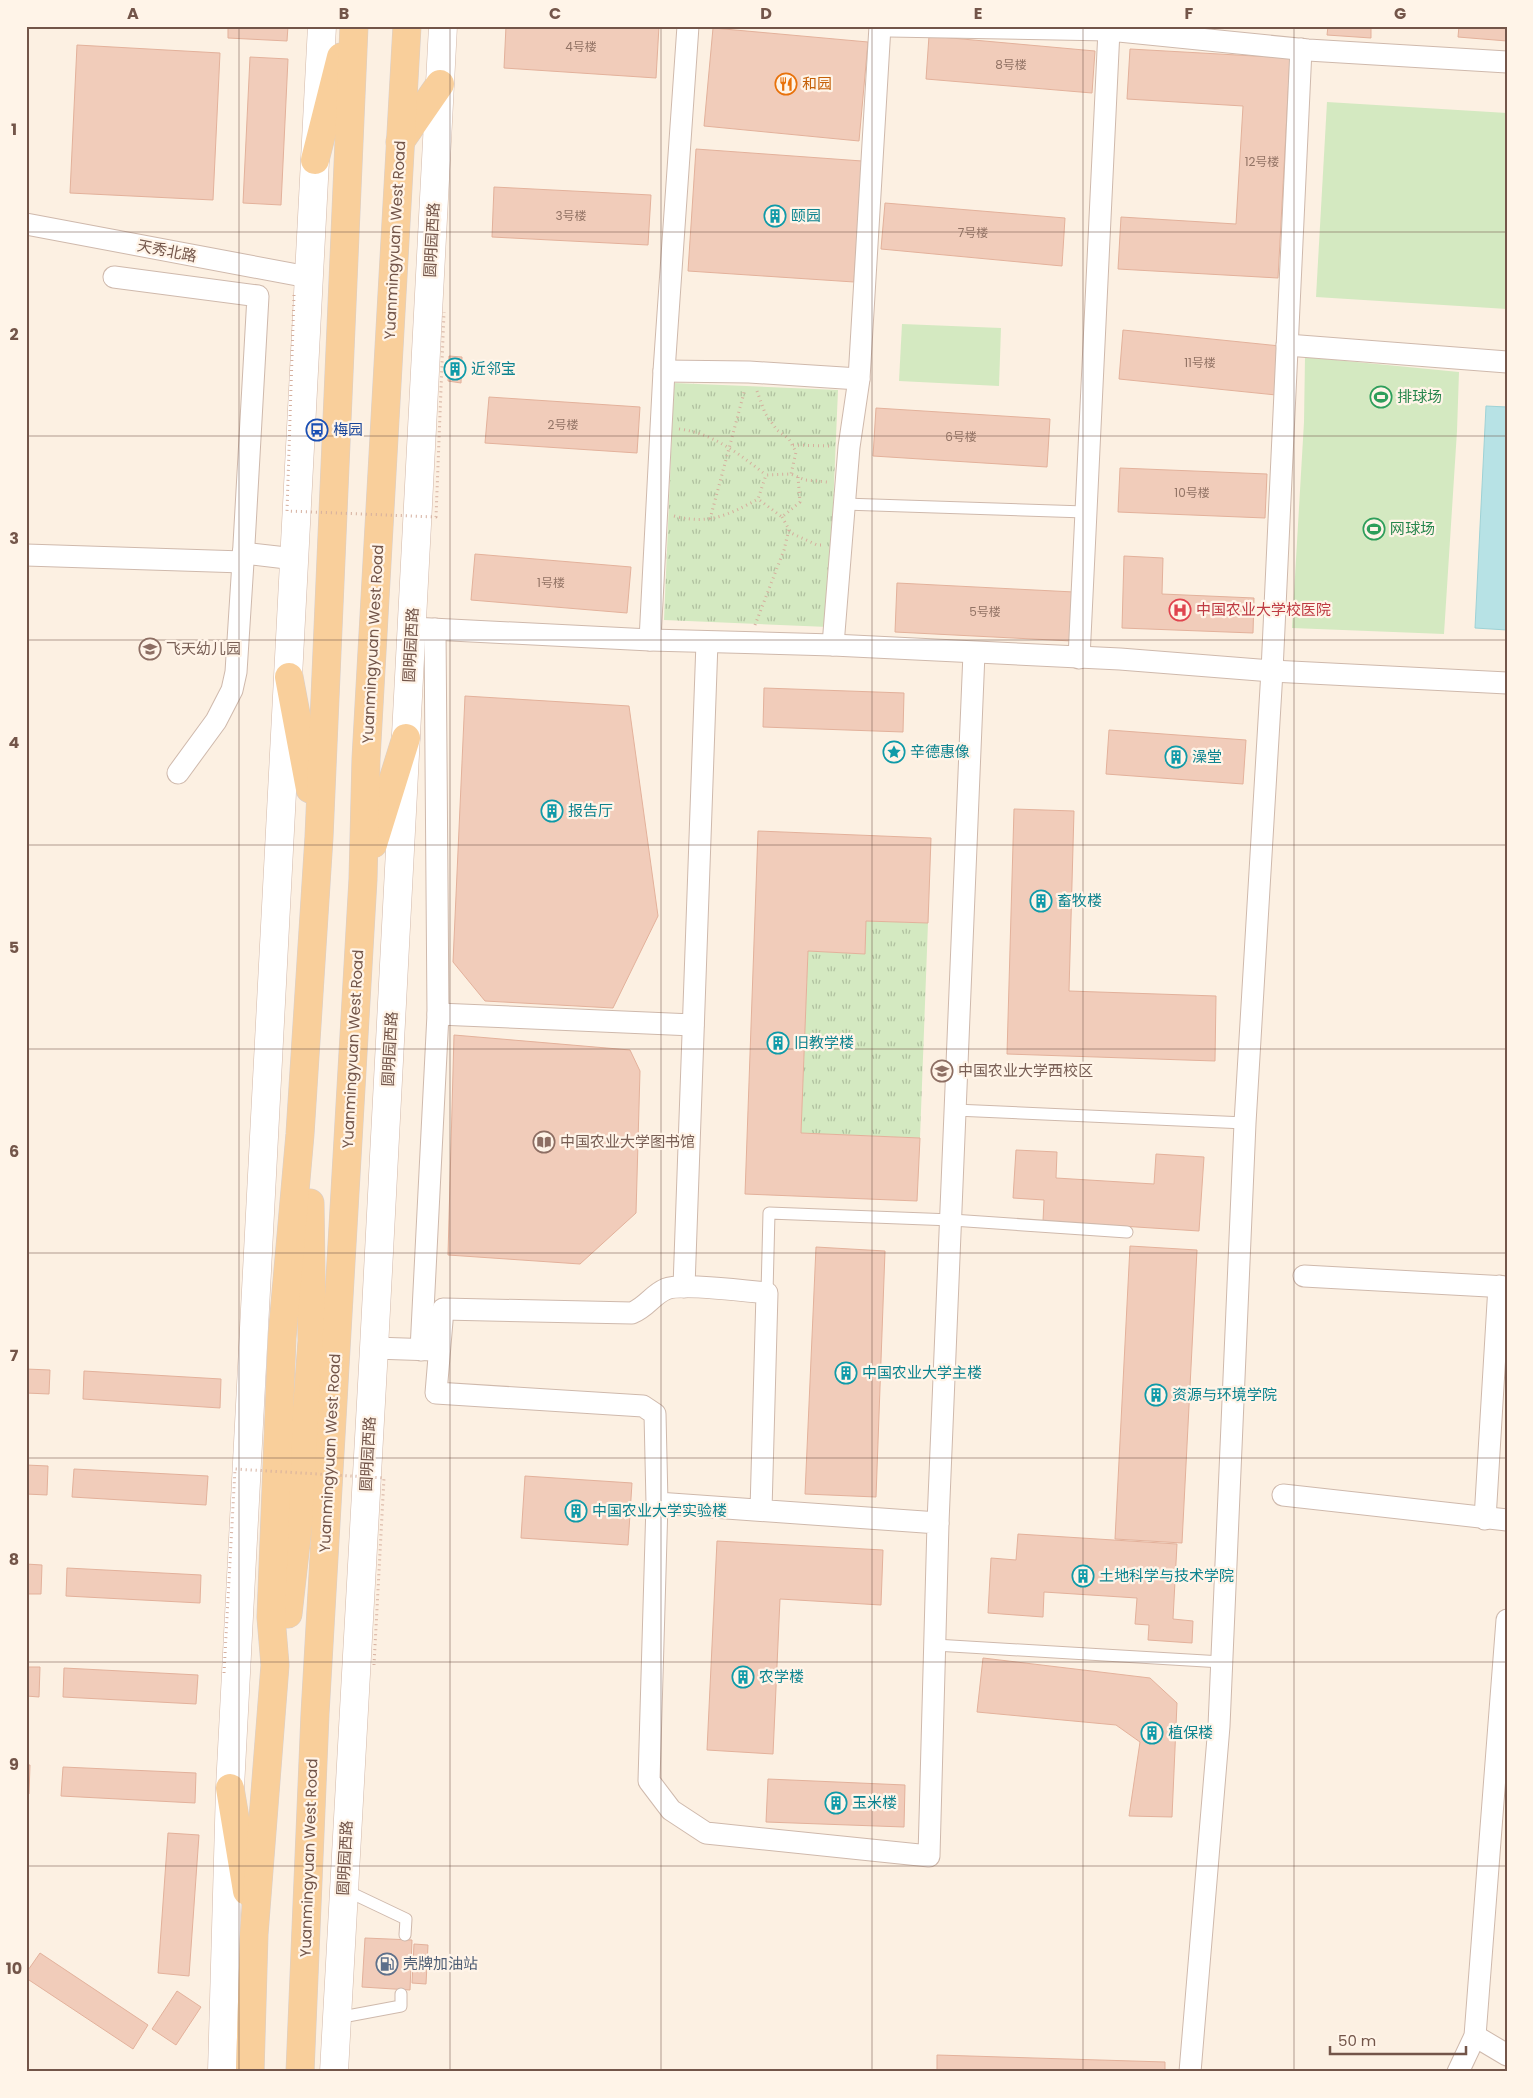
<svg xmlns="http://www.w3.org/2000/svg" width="1533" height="2098" viewBox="0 0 1533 2098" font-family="Poppins,'Noto Sans SC',sans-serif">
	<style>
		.park { fill: url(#park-tufts) }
		.pitch { fill: #d4e9c1 }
		.water { fill: #b7e2e5; stroke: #9ed2d6 }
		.building { fill: #f1ccba; stroke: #e3b19b }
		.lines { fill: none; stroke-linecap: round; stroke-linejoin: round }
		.lane-casing { stroke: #cfb9ac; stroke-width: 13 }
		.street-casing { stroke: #cfb9ac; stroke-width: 23 }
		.secondary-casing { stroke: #d2b8a9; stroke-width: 29 }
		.primary-casing { stroke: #d8cfcc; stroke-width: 29 }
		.path { stroke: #d5af9e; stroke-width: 3; stroke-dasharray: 1 4; stroke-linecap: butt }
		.lane { stroke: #fff; stroke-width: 11 }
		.street { stroke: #fff; stroke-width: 21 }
		.secondary { stroke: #fff; stroke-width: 28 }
		.primary { stroke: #f9cf9b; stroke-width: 28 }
		.path-bridge { stroke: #d5af9e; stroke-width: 3; stroke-dasharray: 1 4; stroke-linecap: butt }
		.grid { fill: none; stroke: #735549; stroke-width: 1; stroke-opacity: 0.55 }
		.labels { text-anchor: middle; stroke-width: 4.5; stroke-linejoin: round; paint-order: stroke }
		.number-label { font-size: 12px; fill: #927365 }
		.food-label { font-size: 15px; fill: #c56008; stroke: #fff4e8; text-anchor: start }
		.culture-label { font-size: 15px; fill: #0d838f; stroke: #fff4e8; text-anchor: start }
		.street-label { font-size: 15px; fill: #735549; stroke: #fff4e8 }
		.leisure-label { font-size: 15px; fill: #27864d; stroke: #fff4e8; text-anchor: start }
		.transit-label { font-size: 15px; fill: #164399; stroke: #fff4e8; text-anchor: start }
		.health-label { font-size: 15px; fill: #be3a42; stroke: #fff4e8; text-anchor: start }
		.education-label { font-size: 15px; fill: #785e54; stroke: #fff4e8; text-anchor: start }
		.service-label { font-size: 15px; fill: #4e5e75; stroke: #fff4e8; text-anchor: start }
		.neatline { fill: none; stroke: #735549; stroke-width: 2 }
		.grid-label { font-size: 16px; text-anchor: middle; font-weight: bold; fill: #735549 }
	</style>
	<defs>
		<pattern id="park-tufts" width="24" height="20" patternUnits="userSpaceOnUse" patternTransform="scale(1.25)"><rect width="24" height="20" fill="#d4e9c1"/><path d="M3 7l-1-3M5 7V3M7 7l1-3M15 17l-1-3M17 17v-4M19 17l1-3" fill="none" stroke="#b0c09f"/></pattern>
	</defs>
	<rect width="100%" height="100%" fill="#fcf0e2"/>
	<g class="park">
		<path d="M674 383 838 390 828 627 664 620Z"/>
		<path d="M866 921 928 923 920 1138 801 1133 808 951 865 954Z"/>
	</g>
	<g class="pitch">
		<path d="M1327 102 1507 113V309L1316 297Z"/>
		<path d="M902 324 1001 328 999 386 899 381Z"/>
		<path d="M1305 357 1459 372 1457 431 1444 634 1292 628 1304 422Z"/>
	</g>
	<path class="water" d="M1486 406 1507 407V630L1475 628Z"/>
	<g class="building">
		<path d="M228 26H288L287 41 228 38Z"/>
		<path d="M506 26H659L656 78 504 68Z"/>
		<path d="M1328 26H1371V38L1327 35Z"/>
		<path d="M1459 26H1507V41L1458 37Z"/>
		<path d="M713 28 868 42 859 141 704 126Z"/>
		<path d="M929 36 1095 51 1092 93 926 79Z"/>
		<path d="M77 45 220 53 213 200 70 193Z"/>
		<path d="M1130 49 1290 58 1278 278 1118 269 1121 217 1236 224 1243 106 1127 99Z"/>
		<path d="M250 57 288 59 281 205 243 203Z"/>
		<path d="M696 149 862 161 854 282 688 271Z"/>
		<path d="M494 187 651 195 648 245 492 237Z"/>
		<path d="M885 203 1065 218 1062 266 881 249Z"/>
		<path d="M1123 330 1280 346 1276 395 1119 379Z"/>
		<path d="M449 356 462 357 461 383 448 381Z"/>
		<path d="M489 397 640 407 637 453 485 443Z"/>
		<path d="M876 408 1050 419 1047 467 873 456Z"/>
		<path d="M1120 468 1267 474 1265 518 1118 512Z"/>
		<path d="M475 554 631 567 627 613 471 600Z"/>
		<path d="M1124 556 1163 558 1162 594 1254 598 1253 633 1122 628Z"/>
		<path d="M897 583 1074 592 1072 641 895 632Z"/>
		<path d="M764 688 904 693 903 732 763 727Z"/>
		<path d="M465 696 629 706 658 916 613 1008 485 1001 453 962Z"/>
		<path d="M1109 730 1246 740 1243 784 1106 774Z"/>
		<path d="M1014 809 1074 811 1069 991 1216 996 1215 1061 1007 1054Z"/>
		<path d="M758 831 931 838 928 923 866 921 865 954 808 951 801 1133 920 1138 917 1201 745 1194Z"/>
		<path d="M454 1035 630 1050 640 1071 636 1213 580 1264 448 1255Z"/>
		<path d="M1016 1150 1057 1152 1056 1178 1154 1184 1156 1154 1204 1157 1199 1231 1043 1221 1044 1200 1013 1198Z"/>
		<path d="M1130 1246 1197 1250 1182 1543 1115 1539Z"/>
		<path d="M816 1247 885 1251 876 1497 805 1494Z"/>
		<path d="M26 1369 50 1370 49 1394 26 1393Z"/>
		<path d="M84 1371 221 1379 220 1408 83 1399Z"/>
		<path d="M26 1465 48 1466 47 1495 26 1494Z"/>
		<path d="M74 1469 208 1476 206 1505 72 1497Z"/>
		<path d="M525 1476 632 1483 628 1545 521 1538Z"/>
		<path d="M1018 1534 1177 1544 1173 1619 1193 1621 1192 1643 1148 1640 1149 1625 1135 1624 1137 1598 1044 1592 1043 1617 988 1613 991 1558 1016 1560Z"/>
		<path d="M717 1541 883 1550 881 1605 780 1599 773 1754 707 1750Z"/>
		<path d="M26 1564 42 1565 41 1594H26Z"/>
		<path d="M67 1568 201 1575 200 1603 66 1596Z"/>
		<path d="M983 1658 1150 1678 1177 1703 1172 1817 1129 1816 1140 1742 1116 1725 977 1712Z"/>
		<path d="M26 1667H40L39 1697 26 1696Z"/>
		<path d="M64 1668 198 1675 196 1704 63 1697Z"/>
		<path d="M26 1765H30L29 1794H26Z"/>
		<path d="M63 1767 196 1773 195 1803 61 1796Z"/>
		<path d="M768 1779 905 1785 904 1827 766 1822Z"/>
		<path d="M168 1833 199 1835 189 1976 158 1973Z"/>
		<path d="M365 1938 412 1940 410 1990 362 1987Z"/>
		<path d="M414 1944 428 1945 426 1984 412 1983Z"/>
		<path d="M40 1953 148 2025 133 2049 26 1978V1973Z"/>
		<path d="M177 1991 201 2007 176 2045 152 2029Z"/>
		<path d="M937 2055 1165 2062V2072H937Z"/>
	</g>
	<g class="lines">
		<g class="lane-casing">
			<g id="lane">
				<path d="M844 504 1085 512"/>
				<path d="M955 1110 1245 1123"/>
				<path d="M767 1293 769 1213 952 1220 1127 1232"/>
				<path d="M935 1645 1222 1662"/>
				<path d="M345 1890 406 1919 405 1935"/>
				<path d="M337 2018 401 2006V1994"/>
			</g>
		</g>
		<g class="street-casing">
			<g id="street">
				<path d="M889 26 1109 30"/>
				<path d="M26 224 308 277"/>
				<path d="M1287 345 1507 362"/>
				<path d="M664 371 749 372 859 379"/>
				<path d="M243 553 295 559"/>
				<path d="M26 555 243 562 258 296 114 277"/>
				<path d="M412 628 650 640 833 645 1120 659 1272 671 1507 683"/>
				<path d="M650 640 664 371 688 26"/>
				<path d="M833 645 849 447 859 379 880 26"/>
				<path d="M1079 658 1109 30 1308 50 1507 62"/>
				<path d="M178 773 216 721 232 690 236 672 243 562"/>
				<path d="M438 1014 693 1025"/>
				<path d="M1304 1276 1507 1287"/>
				<path d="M684 1287 707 642"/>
				<path d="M374 1348 434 1350"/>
				<path d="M421 1350 438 1014 435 629"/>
				<path d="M1283 1495 1507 1520"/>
				<path d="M657 1503 649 1781 671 1810 706 1833 929 1856 938 1523 657 1503 655 1414 643 1406 436 1393 443 1309 632 1313C648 1306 652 1295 666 1289 680 1283 748 1291 767 1293L761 1510"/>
				<path d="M1485 1519 1499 1286"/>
				<path d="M938 1523 974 653"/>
				<path d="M1475 2036 1507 2055"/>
				<path d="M1190 2072 1219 1726 1245 1123 1272 671 1301 49"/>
				<path d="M1458 2072 1475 2036 1507 1620"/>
			</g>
		</g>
		<g class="secondary-casing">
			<g id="secondary">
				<path d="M222 2072 230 1788 322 26"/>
				<path d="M334 2072 374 1348 443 26"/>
			</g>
		</g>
		<g class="primary-casing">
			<g id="primary">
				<path d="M400 142 440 84"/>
				<path d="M315 160 341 57"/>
				<path d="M289 677 310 789"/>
				<path d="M373 844 406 738"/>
				<path d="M288 1614 299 1516 312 1341 310 1203"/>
				<path d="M230 1788 247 1891"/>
				<path d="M250 2072 254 1934 275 1665 271 1617 282 1338 300 1134 319 837 354 26"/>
				<path d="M300 2072 315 1714 363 879 366 759 407 26"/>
			</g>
		</g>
		<g class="path">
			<path d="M757 391 765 413 777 430 789 439 796 452 791 474"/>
			<path d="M679 429C713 433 739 454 766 475"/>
			<path d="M793 445 832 446"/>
			<path d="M798 477 800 502 782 517 758 499 766 475 791 474 805 480 827 482"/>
			<path d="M674 516C708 525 729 515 758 499"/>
			<path d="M782 517 791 533 817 545H822"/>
			<path d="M710 519 745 389"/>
			<path d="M755 625 784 550 789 529"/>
		</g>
		<use href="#lane" class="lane"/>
		<use href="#street" class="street"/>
		<use href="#secondary" class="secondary"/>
		<use href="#primary" class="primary"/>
		<g class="path-bridge">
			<path d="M294 295 287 511 436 517 444 312"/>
			<path d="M224 1673 235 1469 384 1478 374 1665"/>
		</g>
	</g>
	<path class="grid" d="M239 26V2072M450 26V2072M661 26V2072M872 26V2072M1083 26V2072M1294 26V2072M26 232H1507M26 436H1507M26 640H1507M26 845H1507M26 1049H1507M26 1253H1507M26 1458H1507M26 1662H1507M26 1866H1507"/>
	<defs>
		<g id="restaurant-ring" transform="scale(1.125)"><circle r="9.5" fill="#fff4e8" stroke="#e8710a" stroke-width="1.5"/><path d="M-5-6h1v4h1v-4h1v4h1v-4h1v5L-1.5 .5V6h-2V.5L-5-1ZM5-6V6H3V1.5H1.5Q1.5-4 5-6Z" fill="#e8710a"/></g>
		<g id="building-ring" transform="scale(1.125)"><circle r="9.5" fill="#fff4e8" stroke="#0f9aa8" stroke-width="1.5"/><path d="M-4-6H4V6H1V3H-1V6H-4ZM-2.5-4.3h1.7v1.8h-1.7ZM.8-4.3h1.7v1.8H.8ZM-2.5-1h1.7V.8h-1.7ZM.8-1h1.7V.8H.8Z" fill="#0f9aa8"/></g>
		<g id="stadium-ring" transform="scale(1.125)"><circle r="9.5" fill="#fff4e8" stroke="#2e9e5b" stroke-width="1.5"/><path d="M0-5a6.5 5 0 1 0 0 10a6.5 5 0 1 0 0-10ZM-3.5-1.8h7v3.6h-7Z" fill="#2e9e5b"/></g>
		<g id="bus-ring" transform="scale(1.125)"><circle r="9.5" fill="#fff4e8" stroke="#1a4fb4" stroke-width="1.5"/><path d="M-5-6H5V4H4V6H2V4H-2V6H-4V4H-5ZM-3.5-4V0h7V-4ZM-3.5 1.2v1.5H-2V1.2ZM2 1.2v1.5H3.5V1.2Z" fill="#1a4fb4"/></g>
		<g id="hospital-ring" transform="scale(1.125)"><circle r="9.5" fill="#fff4e8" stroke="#e0444e" stroke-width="1.5"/><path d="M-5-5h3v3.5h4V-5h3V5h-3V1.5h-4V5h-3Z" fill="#e0444e"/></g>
		<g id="school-ring" transform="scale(1.125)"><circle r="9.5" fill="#fff4e8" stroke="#8d6e63" stroke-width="1.5"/><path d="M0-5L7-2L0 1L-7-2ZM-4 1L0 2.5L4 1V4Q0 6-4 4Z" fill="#8d6e63"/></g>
		<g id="sight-ring" transform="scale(1.125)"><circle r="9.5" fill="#fff4e8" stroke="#0f9aa8" stroke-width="1.5"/><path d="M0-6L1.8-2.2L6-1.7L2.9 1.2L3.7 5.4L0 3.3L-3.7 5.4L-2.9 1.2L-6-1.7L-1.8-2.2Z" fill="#0f9aa8"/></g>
		<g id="university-ring" transform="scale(1.125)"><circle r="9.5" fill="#fff4e8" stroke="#8d6e63" stroke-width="1.5"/><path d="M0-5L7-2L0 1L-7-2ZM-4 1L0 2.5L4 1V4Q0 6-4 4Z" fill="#8d6e63"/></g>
		<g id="library-ring" transform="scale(1.125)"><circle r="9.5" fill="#fff4e8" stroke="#8d6e63" stroke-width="1.5"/><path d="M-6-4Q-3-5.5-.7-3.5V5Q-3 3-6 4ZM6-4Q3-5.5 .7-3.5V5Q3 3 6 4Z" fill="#8d6e63"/></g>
		<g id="fuel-ring" transform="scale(1.125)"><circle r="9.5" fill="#fff4e8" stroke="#5c6f8a" stroke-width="1.5"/><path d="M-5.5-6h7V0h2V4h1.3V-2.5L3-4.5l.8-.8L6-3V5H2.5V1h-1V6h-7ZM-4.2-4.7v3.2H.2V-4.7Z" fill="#5c6f8a"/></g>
	</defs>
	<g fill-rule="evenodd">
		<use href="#restaurant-ring" x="786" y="84"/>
		<use href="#building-ring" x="775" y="216"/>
		<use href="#building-ring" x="455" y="369"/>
		<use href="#stadium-ring" x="1381" y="397"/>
		<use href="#bus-ring" x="317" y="430"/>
		<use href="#stadium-ring" x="1374" y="529"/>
		<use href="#hospital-ring" x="1180" y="610"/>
		<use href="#school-ring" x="150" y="649"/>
		<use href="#sight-ring" x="894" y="752"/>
		<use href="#building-ring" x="1176" y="757"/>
		<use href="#building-ring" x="552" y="811"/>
		<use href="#building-ring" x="1041" y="901"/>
		<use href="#building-ring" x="778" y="1043"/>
		<use href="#university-ring" x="942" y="1071"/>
		<use href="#library-ring" x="544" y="1142"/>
		<use href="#building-ring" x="846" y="1373"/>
		<use href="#building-ring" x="1156" y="1395"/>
		<use href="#building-ring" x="576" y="1511"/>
		<use href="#building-ring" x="1083" y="1576"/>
		<use href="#building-ring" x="743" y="1677"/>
		<use href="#building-ring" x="1152" y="1733"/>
		<use href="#building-ring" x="836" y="1803"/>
		<use href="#fuel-ring" x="387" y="1964"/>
	</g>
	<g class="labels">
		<g class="number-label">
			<text x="581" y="51">4号楼</text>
			<text x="1011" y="69">8号楼</text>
			<text x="1262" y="166">12号楼</text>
			<text x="571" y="220">3号楼</text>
			<text x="973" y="237">7号楼</text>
			<text x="1200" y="367">11号楼</text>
			<text x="563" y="429">2号楼</text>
			<text x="961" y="441">6号楼</text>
			<text x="1192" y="497">10号楼</text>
			<text x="551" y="587">1号楼</text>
			<text x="985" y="616">5号楼</text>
		</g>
		<g class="food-label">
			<text x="802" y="89">和园</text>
		</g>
		<g class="culture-label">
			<text x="791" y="221">颐园</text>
			<text x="471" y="374">近邻宝</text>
			<text x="910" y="757">辛德惠像</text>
			<text x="1192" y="762">澡堂</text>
			<text x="568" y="816">报告厅</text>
			<text x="1057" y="906">畜牧楼</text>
			<text x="794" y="1048">旧教学楼</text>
			<text x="862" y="1378">中国农业大学主楼</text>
			<text x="1172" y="1400">资源与环境学院</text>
			<text x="592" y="1516">中国农业大学实验楼</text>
			<text x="1099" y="1581">土地科学与技术学院</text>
			<text x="759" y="1682">农学楼</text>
			<text x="1168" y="1738">植保楼</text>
			<text x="852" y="1808">玉米楼</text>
		</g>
		<g class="street-label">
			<text transform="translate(395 240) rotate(-87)" y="5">Yuanmingyuan West Road</text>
			<text transform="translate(432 240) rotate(-87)" y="5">圆明园西路</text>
			<text transform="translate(167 251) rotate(11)" y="5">天秀北路</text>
			<text transform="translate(373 644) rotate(-87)" y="5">Yuanmingyuan West Road</text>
			<text transform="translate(411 645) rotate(-87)" y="5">圆明园西路</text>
			<text transform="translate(353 1049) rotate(-87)" y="5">Yuanmingyuan West Road</text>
			<text transform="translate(390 1049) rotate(-87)" y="5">圆明园西路</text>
			<text transform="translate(330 1453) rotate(-87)" y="5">Yuanmingyuan West Road</text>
			<text transform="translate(368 1454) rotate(-87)" y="5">圆明园西路</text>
			<text transform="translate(309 1858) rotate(-88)" y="5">Yuanmingyuan West Road</text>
			<text transform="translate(345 1858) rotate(-87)" y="5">圆明园西路</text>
		</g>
		<g class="leisure-label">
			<text x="1397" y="402">排球场</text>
			<text x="1390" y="534">网球场</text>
		</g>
		<g class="transit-label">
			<text x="333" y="435">梅园</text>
		</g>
		<g class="health-label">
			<text x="1196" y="615">中国农业大学校医院</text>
		</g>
		<g class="education-label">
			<text x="166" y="654">飞天幼儿园</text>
			<text x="958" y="1076">中国农业大学西校区</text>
			<text x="560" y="1147">中国农业大学图书馆</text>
		</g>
		<g class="service-label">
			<text x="403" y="1969">壳牌加油站</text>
		</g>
	</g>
	<rect width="1533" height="2098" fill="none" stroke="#fff4e8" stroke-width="55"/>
	<path d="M1330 2046v8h136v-8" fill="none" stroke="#735549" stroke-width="2.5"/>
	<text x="1338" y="2046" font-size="15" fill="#735549" stroke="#fff4e8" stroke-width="4" paint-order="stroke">50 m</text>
	<rect x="28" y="28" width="1478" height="2042" class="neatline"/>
	<g class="grid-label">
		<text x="133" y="19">A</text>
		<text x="344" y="19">B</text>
		<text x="555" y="19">C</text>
		<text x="766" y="19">D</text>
		<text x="978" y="19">E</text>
		<text x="1189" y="19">F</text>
		<text x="1400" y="19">G</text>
		<text x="14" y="135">1</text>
		<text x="14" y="340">2</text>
		<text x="14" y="544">3</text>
		<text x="14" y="748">4</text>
		<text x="14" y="953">5</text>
		<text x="14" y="1157">6</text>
		<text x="14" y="1361">7</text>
		<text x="14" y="1565">8</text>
		<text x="14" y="1770">9</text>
		<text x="14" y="1974">10</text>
	</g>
</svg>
